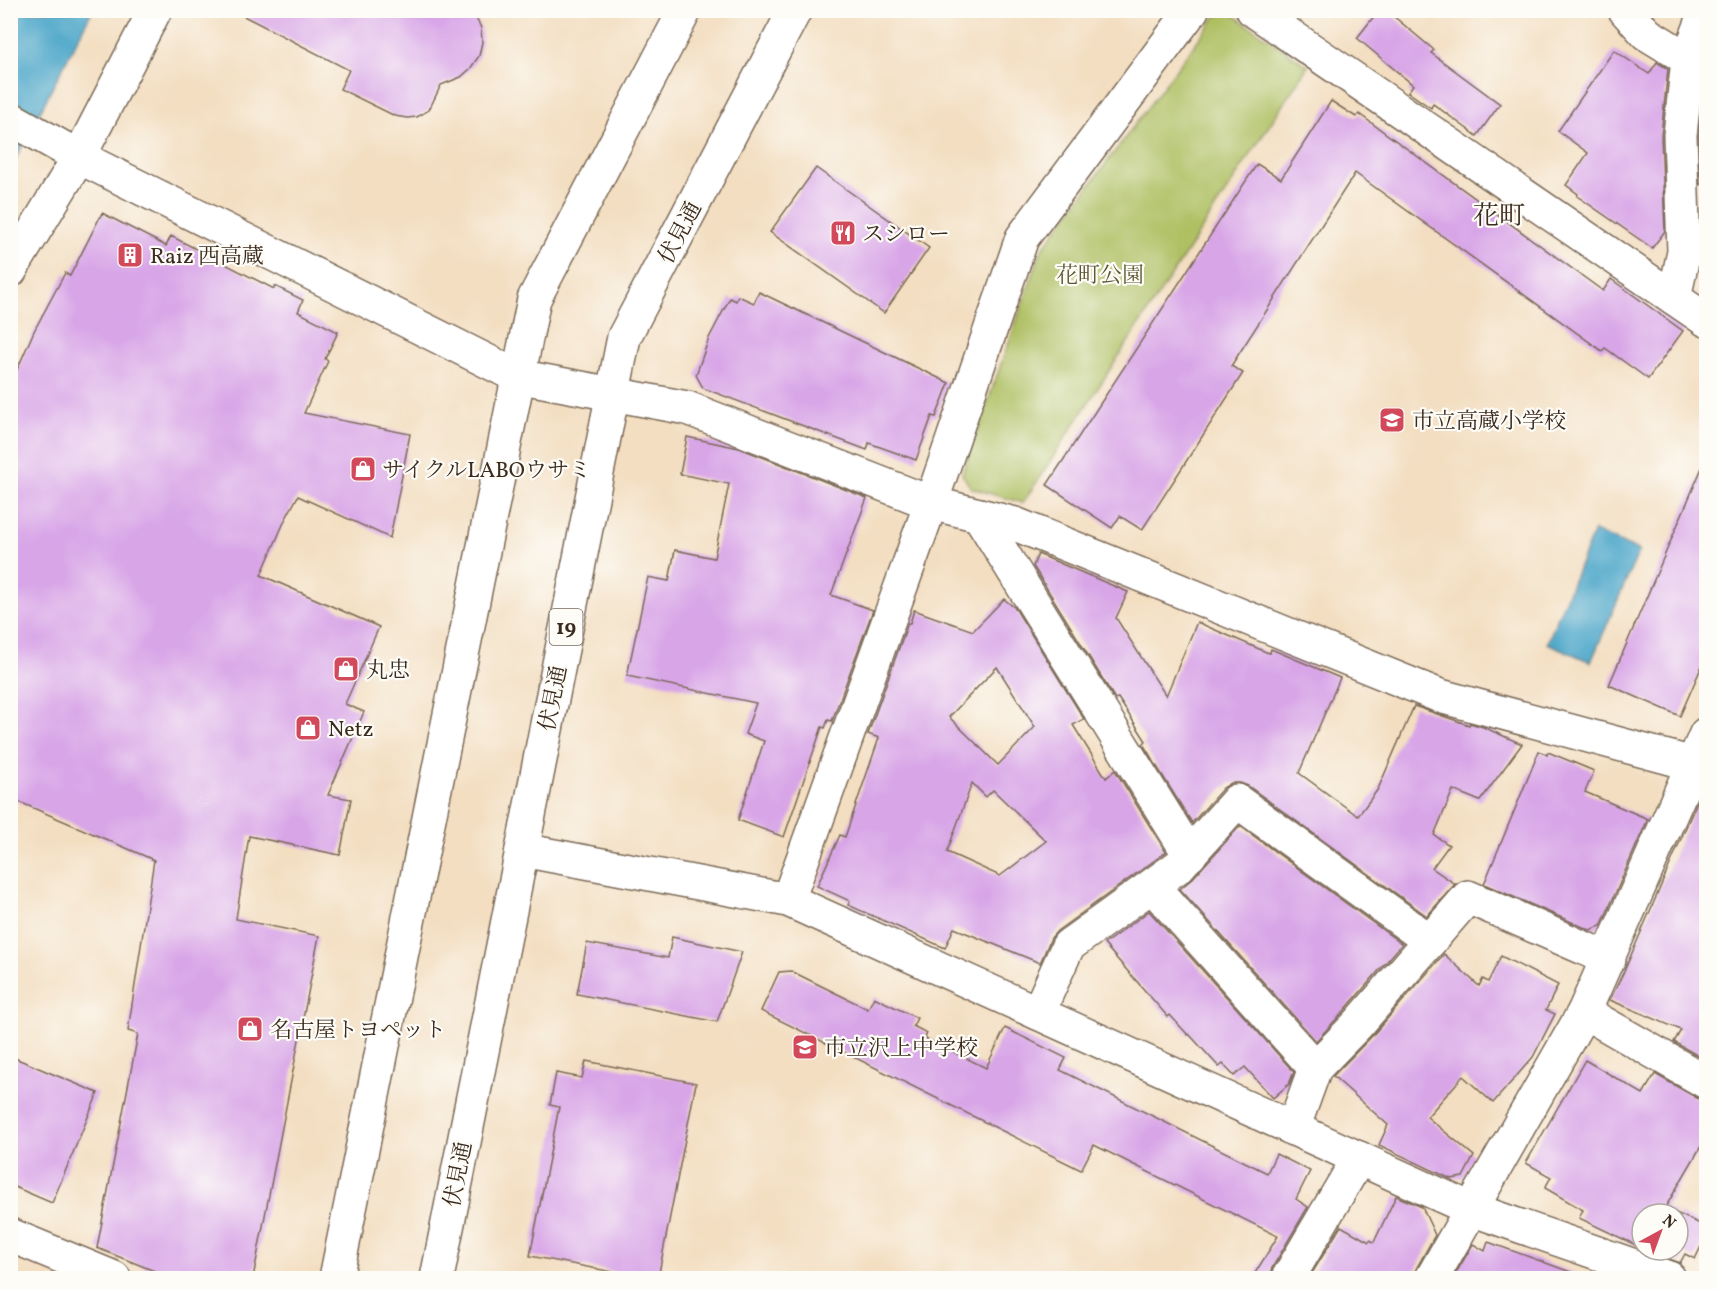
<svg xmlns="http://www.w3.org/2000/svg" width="1717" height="1289" viewBox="0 0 1717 1289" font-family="Vollkorn,'Noto Serif JP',serif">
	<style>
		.green { fill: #afc063; stroke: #757540; stroke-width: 1.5 }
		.water { fill: #4ba6c9; stroke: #436874; stroke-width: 1.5 }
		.building { fill: #d8a5e7; fill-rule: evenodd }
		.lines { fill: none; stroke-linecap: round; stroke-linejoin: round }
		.street-casing { stroke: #7b6957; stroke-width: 36 }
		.secondary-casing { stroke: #7b6957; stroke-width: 36 }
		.highway-casing { stroke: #7b6957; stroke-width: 36 }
		.street { stroke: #fff; stroke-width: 33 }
		.secondary { stroke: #fff; stroke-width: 33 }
		.highway { stroke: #fff; stroke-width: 33 }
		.labels { text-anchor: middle; stroke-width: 4.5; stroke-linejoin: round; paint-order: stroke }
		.shield { fill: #fdfcf7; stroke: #75695f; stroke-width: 1.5 }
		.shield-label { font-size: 21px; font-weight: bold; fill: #3b2a1e }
		.street-label { font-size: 22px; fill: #3b2a1e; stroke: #fdfcf7 }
		.poi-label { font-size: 22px; fill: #3b2a1e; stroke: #fdfcf7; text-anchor: start }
		.park-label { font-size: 22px; fill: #5e5733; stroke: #fdfcf7 }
		.quarter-label { font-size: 26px; fill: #3b2a1e; stroke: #fdfcf7 }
	</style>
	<rect width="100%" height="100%" fill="#fdfcf7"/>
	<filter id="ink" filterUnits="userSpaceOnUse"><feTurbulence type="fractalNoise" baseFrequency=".0167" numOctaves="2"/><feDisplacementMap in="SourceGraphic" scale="12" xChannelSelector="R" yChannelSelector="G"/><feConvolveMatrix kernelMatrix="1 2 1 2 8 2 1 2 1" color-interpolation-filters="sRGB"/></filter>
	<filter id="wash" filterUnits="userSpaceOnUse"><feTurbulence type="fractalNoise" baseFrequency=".008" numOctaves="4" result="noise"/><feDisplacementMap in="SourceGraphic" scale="24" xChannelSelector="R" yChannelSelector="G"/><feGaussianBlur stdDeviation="1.35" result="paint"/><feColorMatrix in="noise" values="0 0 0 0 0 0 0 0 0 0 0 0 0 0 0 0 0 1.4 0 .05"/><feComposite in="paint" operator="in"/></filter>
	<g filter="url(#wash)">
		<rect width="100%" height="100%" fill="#f3dec1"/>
		<path class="green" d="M1229 12 1308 66 1023 503 971 488 962 474 1042 249 1216 16Z"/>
		<g class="water">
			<path d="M11 11H92L11 168Z"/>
			<path d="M1594 531 1639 551 1591 662 1547 643Z"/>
		</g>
		<g id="blocks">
			<g class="building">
				<path d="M232 10H472L481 28 482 42 479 56 470 69 461 77 441 85 429 110 417 117 407 118 395 116 340 89 349 70Z"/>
				<path d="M1379 10H1386L1434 50 1431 53 1500 104 1477 136 1433 104 1431 108 1408 92 1413 85 1357 38Z"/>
				<path d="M1614 50 1649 74 1657 62 1668 69 1661 135 1665 231 1652 248 1577 196 1578 194 1566 185 1588 153 1558 131Z"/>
				<path d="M1703 93 1707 95V185L1700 184 1699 136Z"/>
				<path d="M1331 101 1356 117 1359 114 1603 291 1611 279 1683 331 1648 379 1605 348 1602 351 1355 173 1231 366 1243 373 1142 530 1120 516 1112 528 1047 485 1257 164 1281 179Z"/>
				<path d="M816 168 929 248 884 313 770 232Z"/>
				<path d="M102 213 166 246 171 236 274 289 275 286 303 300 298 312 338 332 325 359 328 361 304 413 410 434 390 538 298 496 285 520 261 575 379 627 345 704 364 712 328 795 351 799 340 855 249 836 236 919 319 936 253 1278H172L97 1248 138 1034 128 1031 154 860 10 798V386L34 331 65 273 70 276Z"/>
				<path d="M759 292 949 383 936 417 932 416 916 460 869 443 867 450 703 388 696 375 709 338 730 298 736 301 738 296 754 303Z"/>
				<path d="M687 437 739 448 867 498 831 595 873 610 832 721 828 720 825 728 822 727 784 837 738 820 764 741 745 734 756 703 627 676 648 577 669 581 675 550 714 558 729 484 680 474Z"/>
				<path d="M1707 456V654L1680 716 1609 685Z"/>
				<path d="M1038 554 1128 592 1116 618 1166 696 1197 622 1266 652 1270 653 1271 649 1340 678 1299 773 1358 816 1378 789 1414 706 1469 725 1470 723 1483 727 1522 744 1480 801 1453 790 1434 835 1449 845 1432 868 1455 884 1427 916 1248 786 1240 783H1231L1223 788 1192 823 1143 744 1146 741 1118 698 1115 699 1033 566Z"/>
				<path d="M1004 599 1015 608 1084 719 1073 725 1106 778 1115 770 1166 852 1057 931 1051 938 1040 963 954 928 945 948 848 905 850 901 817 886 840 835 845 837 879 738 868 734 908 623H910L914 610 973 631ZM997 667 1035 727 998 765 949 717ZM972 783 986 797 993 790 1046 841 1000 876 947 852Z"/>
				<path d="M1539 751 1547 755 1548 752 1594 771 1585 792 1648 819 1601 926 1590 930 1484 884Z"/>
				<path d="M1702 790 1707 791V1061L1674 1042 1681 1030 1610 1000 1626 967Z"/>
				<path d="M1240 826 1402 944 1344 1011 1316 1041 1180 889 1193 878Z"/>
				<path d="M1149 911 1294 1072 1289 1084 1273 1098 1245 1067 1234 1076 1223 1064 1219 1067 1189 1034 1188 1035 1170 1015 1168 1017 1104 944Z"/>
				<path d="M672 937 742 952 717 1022 577 994 587 943 668 958Z"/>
				<path d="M1444 954 1479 986 1483 979 1488 982 1501 956 1558 985 1546 1010 1555 1014 1533 1057 1493 1103 1463 1076 1427 1117 1474 1156 1463 1177 1451 1179 1379 1145 1388 1125 1333 1076 1372 1036Z"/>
				<path d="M791 971 868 1009 874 997 917 1018 913 1026 927 1033 925 1038 986 1068 1005 1028 1066 1058 1060 1070 1267 1173 1276 1154 1310 1171 1296 1199 1308 1207 1272 1268 1269 1278H1252L1278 1236 1094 1145 1081 1170 761 1011 779 972Z"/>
				<path d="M10 1056 98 1093 52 1203 10 1185Z"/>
				<path d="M1585 1060 1643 1094 1655 1074 1697 1098 1707 1101V1136L1665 1208 1707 1227V1234L1695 1259 1685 1254 1680 1263 1646 1250H1678V1214H1642V1248L1579 1218 1583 1210 1545 1188 1551 1177 1526 1163Z"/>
				<path d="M586 1061 696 1083 658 1278H644L530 1256 559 1107 550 1105 556 1073 582 1078Z"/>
				<path d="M1396 1196 1422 1207 1435 1235 1416 1269 1413 1278H1309L1341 1226 1369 1242 1370 1240 1374 1242Z"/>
				<path d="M1488 1242 1579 1275 1578 1278H1453L1473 1244 1485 1251Z"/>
			</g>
		</g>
	</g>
	<g filter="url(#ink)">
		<use href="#blocks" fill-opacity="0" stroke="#7b6957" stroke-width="1.5"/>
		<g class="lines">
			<g class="street-casing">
				<g id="street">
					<path d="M1253 10 1706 320"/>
					<path d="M1625 10 1647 34 1688 59 1706 67"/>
					<path d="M1674 298 1684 252 1680 135 1688 59 1706 12"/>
					<path d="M517 376 687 408 931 503 1015 524 1440 696 1693 764 1706 772"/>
					<path d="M979 515 1190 855"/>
					<path d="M522 850 788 900 1471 1209 1669 1278"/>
					<path d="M1152 886 1315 1068"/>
					<path d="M788 900 931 503 1022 238 1192 10"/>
					<path d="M1584 1012 1706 1082"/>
					<path d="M1038 1013 1068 946 1179 866 1237 801 1430 941"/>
					<path d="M1293 1129 1315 1068 1358 1024 1468 897 1609 959"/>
					<path d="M10 1235 114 1278"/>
					<path d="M1288 1278 1359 1158"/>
					<path d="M1432 1278 1584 1012 1706 734"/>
				</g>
			</g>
			<g class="secondary-casing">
				<g id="secondary">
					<path d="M10 118 79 157 517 376"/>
					<path d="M10 271 79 157 155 10"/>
				</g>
			</g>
			<g class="highway-casing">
				<g id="highway">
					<path d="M336 1278 534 299 685 10"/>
					<path d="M437 1278 624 337 795 10"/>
				</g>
			</g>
			<use href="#street" class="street"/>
			<use href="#secondary" class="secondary"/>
			<use href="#highway" class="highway"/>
		</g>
	</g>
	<defs>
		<g id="restaurant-square" transform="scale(1.35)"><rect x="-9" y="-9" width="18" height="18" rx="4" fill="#d1495b" stroke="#fdfcf7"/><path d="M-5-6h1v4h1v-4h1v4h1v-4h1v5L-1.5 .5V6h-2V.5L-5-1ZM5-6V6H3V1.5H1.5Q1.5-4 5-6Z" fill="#fff"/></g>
		<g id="building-square" transform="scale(1.35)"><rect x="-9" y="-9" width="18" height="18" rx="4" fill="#d1495b" stroke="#fdfcf7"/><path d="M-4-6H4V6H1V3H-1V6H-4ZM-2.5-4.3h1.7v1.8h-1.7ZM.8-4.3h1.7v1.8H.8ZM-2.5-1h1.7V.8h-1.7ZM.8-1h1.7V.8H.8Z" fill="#fff"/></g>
		<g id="school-square" transform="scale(1.35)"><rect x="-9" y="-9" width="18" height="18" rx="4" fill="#d1495b" stroke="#fdfcf7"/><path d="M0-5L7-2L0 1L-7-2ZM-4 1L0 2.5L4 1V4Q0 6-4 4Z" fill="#fff"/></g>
		<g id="shop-square" transform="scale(1.35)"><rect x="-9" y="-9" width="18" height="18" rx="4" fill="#d1495b" stroke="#fdfcf7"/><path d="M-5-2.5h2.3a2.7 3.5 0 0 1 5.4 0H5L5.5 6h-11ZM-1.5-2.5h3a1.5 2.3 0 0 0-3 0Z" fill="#fff"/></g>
	</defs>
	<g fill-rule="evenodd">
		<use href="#restaurant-square" x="843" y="233"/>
		<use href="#building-square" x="130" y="255"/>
		<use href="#school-square" x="1392" y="420"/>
		<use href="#shop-square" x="363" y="469"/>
		<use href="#shop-square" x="346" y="669"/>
		<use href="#shop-square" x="308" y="728"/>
		<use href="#shop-square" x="250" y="1029"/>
		<use href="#school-square" x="805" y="1047"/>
	</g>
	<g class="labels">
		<rect class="shield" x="549.5" y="609" width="33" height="36" rx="4.5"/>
		<g class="shield-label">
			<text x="566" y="634">19</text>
		</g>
		<g class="street-label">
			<text transform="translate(679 232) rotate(-62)" y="8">伏見通</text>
			<text transform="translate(552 698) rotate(-79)" y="8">伏見通</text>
			<text transform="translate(457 1174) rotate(-79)" y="8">伏見通</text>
		</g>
		<g class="poi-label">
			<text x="862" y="241">スシロー</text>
			<text x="150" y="263">Raiz 西高蔵</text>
			<text x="1412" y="428">市立高蔵小学校</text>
			<text x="382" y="477">サイクルLABOウサミ</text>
			<text x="366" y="677">丸忠</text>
			<text x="328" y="736">Netz</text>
			<text x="270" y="1037">名古屋トヨペット</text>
			<text x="824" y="1055">市立沢上中学校</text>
		</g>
		<g class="park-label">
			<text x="1100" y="282">花町公園</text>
		</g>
		<g class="quarter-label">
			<text x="1499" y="224">花町</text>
		</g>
	</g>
	<rect width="1717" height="1289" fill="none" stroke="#fdfcf7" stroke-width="36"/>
	<g transform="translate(1660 1232) rotate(41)"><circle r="28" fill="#fdfcf7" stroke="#afa8a0" stroke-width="1.5"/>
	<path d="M0-4.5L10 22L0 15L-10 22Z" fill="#d1495b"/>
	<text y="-9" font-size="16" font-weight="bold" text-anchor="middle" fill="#3b2a1e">N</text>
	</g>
</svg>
